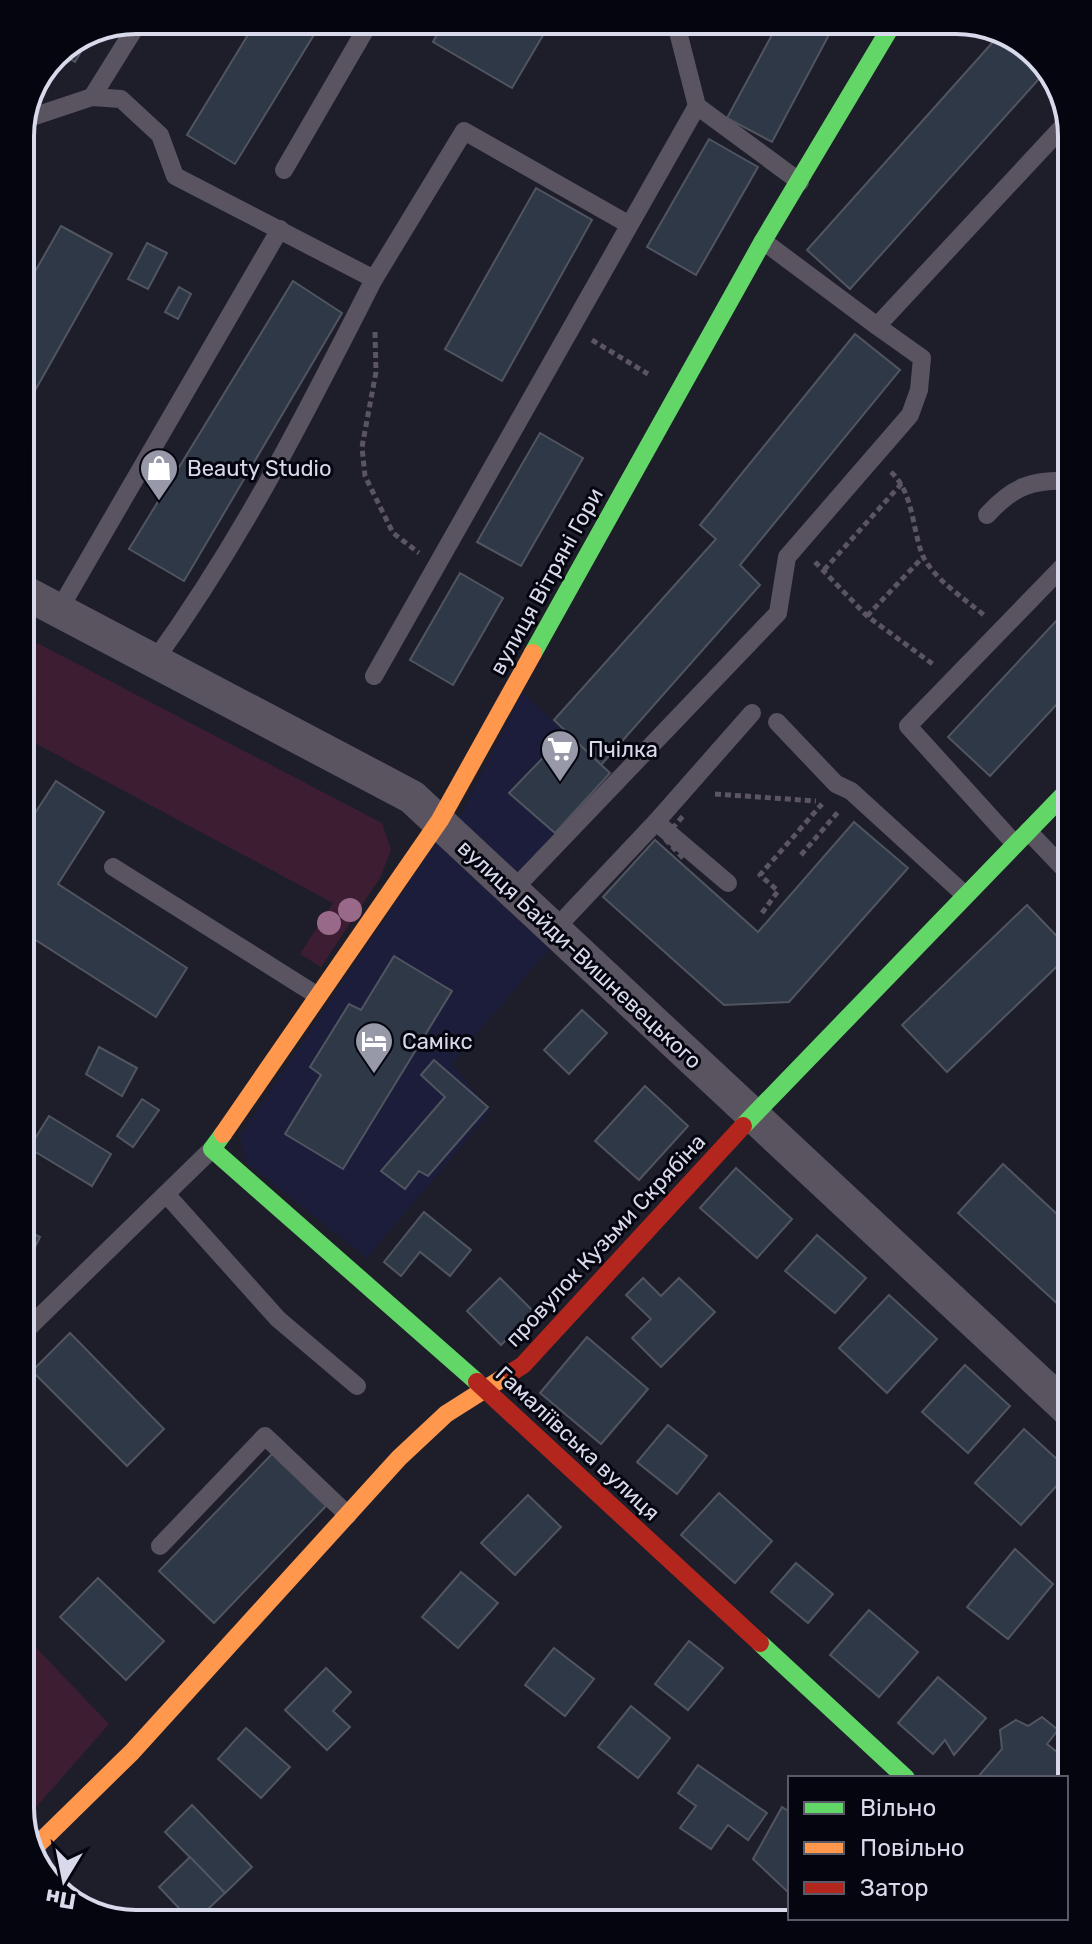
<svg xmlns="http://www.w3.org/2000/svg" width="1092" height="1944" viewBox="0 0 1092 1944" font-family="Rubik,sans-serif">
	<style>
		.built { fill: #1c1d3a }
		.green { fill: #3d1d31 }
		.building { fill: #2f3846; stroke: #505560; stroke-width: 2 }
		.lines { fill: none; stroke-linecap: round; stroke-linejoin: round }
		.path { stroke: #5a5560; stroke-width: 5; stroke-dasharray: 6 4; stroke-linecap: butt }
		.lane { stroke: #5a5460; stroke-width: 18 }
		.street { stroke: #5a5460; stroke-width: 34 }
		.fast { stroke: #63d668; stroke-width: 18 }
		.slow { stroke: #ff974d; stroke-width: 18 }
		.jam { stroke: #b3261e; stroke-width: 18 }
		.path-bridge { stroke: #5a5560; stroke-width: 5; stroke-dasharray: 6 4; stroke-linecap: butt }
		.tree { fill: #996989 }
		.labels { text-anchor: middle; stroke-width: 6; stroke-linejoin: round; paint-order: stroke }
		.poi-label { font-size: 22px; fill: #d8daeb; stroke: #05050f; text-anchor: start }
		.street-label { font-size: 22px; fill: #d8daeb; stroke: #05050f }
		.rim { fill: none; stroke: #d8daeb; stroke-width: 4 }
	</style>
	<rect width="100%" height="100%" fill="#1e1e2b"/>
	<g class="built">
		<path d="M522 692 613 777 520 880 457 823Z"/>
		<path d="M439 837 556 941 451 1064 491 1111 367 1258 247 1163 240 1136Z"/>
	</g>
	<g class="green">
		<path d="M20 634 382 823 391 850 380 878 321 967 300 954 333 903 20 735Z"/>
		<path d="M20 1631 109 1724 23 1822 20 1808Z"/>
	</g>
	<g class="building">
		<path d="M257 20H323L235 164 187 135Z"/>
		<path d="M445 20H461L468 24 471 20H552L512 88 433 42Z"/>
		<path d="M780 20H810L831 31 772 142 727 118Z"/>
		<path d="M1001 33 1021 40 1047 70 850 289 807 250Z"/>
		<path d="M88 40 75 62 58 52Z"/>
		<path d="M709 139 758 167 696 275 647 247Z"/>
		<path d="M536 188 592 220 502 381 445 349Z"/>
		<path d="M61 226 112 254 28 403 20 399V298Z"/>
		<path d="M147 243 167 253 148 289 128 279Z"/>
		<path d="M293 281 342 313 184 581 129 549Z"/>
		<path d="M179 287 191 294 178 319 165 312Z"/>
		<path d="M855 334 900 370 740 565 760 585 601 765 554 720 716 539 700 525Z"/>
		<path d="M540 433 583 458 521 566 477 542Z"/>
		<path d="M460 573 503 598 453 685 410 660Z"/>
		<path d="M1072 604V688L990 776 948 737Z"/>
		<path d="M567 733 610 773 555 833 509 793Z"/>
		<path d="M56 781 104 812 58 884 187 968 156 1017 20 930V836Z"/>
		<path d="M854 822 908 868 789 1002 724 1005 603 897 655 840 758 932Z"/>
		<path d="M1027 905 1072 952 947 1072 902 1025Z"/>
		<path d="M394 956 452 991 343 1169 285 1134 321 1075 310 1067 349 1004 361 1010Z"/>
		<path d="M582 1010 607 1033 569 1074 544 1050Z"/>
		<path d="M20 1014 28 1018 20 1036Z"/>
		<path d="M99 1047 137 1068 122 1096 86 1074Z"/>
		<path d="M434 1060 488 1107 428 1176 419 1171 405 1189 381 1171 445 1097 421 1075Z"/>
		<path d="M645 1086 688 1126 639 1180 595 1141Z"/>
		<path d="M142 1099 159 1110 133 1147 117 1136Z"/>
		<path d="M49 1116 111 1154 92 1186 29 1148Z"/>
		<path d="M1003 1164 1072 1228V1317L958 1213Z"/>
		<path d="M736 1168 792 1219 757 1258 700 1208Z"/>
		<path d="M424 1212 471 1250 450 1276 420 1252 401 1276 384 1262Z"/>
		<path d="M20 1227 40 1237 20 1277Z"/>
		<path d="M817 1235 866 1278 835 1313 785 1271Z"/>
		<path d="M500 1278 534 1312 501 1345 467 1311Z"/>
		<path d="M643 1278 661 1296 679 1278 715 1312 661 1367 632 1338 651 1319 626 1295Z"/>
		<path d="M889 1295 937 1339 887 1393 839 1348Z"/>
		<path d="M70 1333 164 1429 127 1466 32 1371Z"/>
		<path d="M587 1337 648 1389 601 1444 540 1393Z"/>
		<path d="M965 1365 1010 1406 968 1453 922 1412Z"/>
		<path d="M668 1425 707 1456 677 1494 637 1462Z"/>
		<path d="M1024 1429 1070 1471 1021 1525 975 1483Z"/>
		<path d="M272 1454 326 1506 214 1623 159 1571Z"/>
		<path d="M719 1493 772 1541 735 1583 681 1535Z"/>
		<path d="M528 1495 561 1527 515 1575 481 1543Z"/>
		<path d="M1015 1549 1053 1584 1008 1639 967 1607Z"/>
		<path d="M796 1563 833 1594 808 1623 771 1592Z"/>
		<path d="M461 1572 498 1603 458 1648 422 1617Z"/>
		<path d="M98 1578 164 1641 126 1680 60 1617Z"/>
		<path d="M869 1610 918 1652 879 1697 830 1655Z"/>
		<path d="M689 1641 723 1668 688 1710 655 1684Z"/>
		<path d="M554 1648 594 1679 565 1716 525 1685Z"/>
		<path d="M326 1668 351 1692 333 1711 350 1727 327 1750 285 1710Z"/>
		<path d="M938 1677 986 1718 954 1755 945 1740 933 1754 898 1723Z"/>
		<path d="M631 1706 670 1738 638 1778 598 1747Z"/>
		<path d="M1042 1717 1058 1730 1047 1744 1072 1764 1065 1778H977L1002 1749 1000 1730 1016 1720 1028 1726Z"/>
		<path d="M246 1728 290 1767 261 1798 218 1759Z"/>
		<path d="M698 1765 767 1813 748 1840 728 1825 711 1849 680 1828 696 1806 678 1793Z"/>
		<path d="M1066 1802 1072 1807 1066 1828Z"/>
		<path d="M192 1805 252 1867 225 1893 165 1832Z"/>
		<path d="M782 1807 790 1812V1894L753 1859Z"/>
		<path d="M190 1857 225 1893 193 1923 159 1887Z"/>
		<path d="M850 1918H916L911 1924H856Z"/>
	</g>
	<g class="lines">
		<g class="path">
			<path d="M375 332 376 372 362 447 365 476 393 533 419 553"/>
			<path d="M592 340 648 374"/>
			<path d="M891 472C913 492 912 527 922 554 932 578 965 599 985 616"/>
			<path d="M815 562 867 616 934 665"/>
			<path d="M824 570 903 482"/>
			<path d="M867 616 923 557"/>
			<path d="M715 794 816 801"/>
			<path d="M801 855 838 812"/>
			<path d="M762 913 778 891 760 875 822 804"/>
		</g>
		<g class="lane">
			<path d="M675 20 697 106 800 182"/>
			<path d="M92 97 140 20"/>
			<path d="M20 133 29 118 92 97 121 99 160 135 175 176 374 279 464 131 628 224"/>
			<path d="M284 170 371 20"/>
			<path d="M763 241 877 326 1068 121"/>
			<path d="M987 515C1013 486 1033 479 1072 481"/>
			<path d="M59 610 280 229"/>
			<path d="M155 660C243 538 306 413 374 279"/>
			<path d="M374 676 697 106"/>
			<path d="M777 722 836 784 851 791 965 895"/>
			<path d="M656 822 752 713"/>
			<path d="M1028 831 1072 877"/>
			<path d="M1015 844 908 726 1072 557"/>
			<path d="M113 867 318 996"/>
			<path d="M513 890 778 613 787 557 910 415 919 390 922 358 877 326"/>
			<path d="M555 929 656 822 728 883"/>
			<path d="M166 1194 278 1319 357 1386"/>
			<path d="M20 1336 212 1149"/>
			<path d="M160 1546 265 1436 348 1515"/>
		</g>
		<path class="street" d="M20 590 412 797 1072 1413"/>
		<g class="fast">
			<path d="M533 653 763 241 895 20"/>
			<path d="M743 1126 1072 786"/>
			<path d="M223 1134 212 1149 477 1382"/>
			<path d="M760 1643 906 1778"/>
		</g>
		<g class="slow">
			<path d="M223 1134 440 820 533 653"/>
			<path d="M30 1852 132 1752 399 1458 446 1414 512 1372"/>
		</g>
		<g class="jam">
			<path d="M512 1372 523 1365 743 1126"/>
			<path d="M477 1382 760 1643"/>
		</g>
		<path class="path-bridge" d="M683 858 664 838 683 816"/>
	</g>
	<g class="tree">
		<circle cx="350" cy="910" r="12"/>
		<circle cx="329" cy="923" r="12"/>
	</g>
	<defs>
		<g id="shop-pin" transform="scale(2)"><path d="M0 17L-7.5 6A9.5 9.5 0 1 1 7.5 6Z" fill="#9798a8" stroke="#05050f"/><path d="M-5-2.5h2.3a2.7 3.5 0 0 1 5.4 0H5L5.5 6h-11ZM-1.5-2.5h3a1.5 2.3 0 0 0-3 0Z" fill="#fff"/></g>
		<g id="supermarket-pin" transform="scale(2)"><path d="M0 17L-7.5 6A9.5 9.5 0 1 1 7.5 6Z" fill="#9798a8" stroke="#05050f"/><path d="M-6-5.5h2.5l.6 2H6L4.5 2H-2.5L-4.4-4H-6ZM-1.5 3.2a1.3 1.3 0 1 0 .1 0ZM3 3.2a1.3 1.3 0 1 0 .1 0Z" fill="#fff"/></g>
		<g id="hotel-pin" transform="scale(2)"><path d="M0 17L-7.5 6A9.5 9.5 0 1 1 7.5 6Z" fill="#9798a8" stroke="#05050f"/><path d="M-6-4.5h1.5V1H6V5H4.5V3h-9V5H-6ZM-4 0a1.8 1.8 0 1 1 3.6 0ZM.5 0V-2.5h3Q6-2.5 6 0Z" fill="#fff"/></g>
	</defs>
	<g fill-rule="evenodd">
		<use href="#shop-pin" x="159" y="468"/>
		<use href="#supermarket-pin" x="560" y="749"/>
		<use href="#hotel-pin" x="374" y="1041"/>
	</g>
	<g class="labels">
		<g class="poi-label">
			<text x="187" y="476">Beauty Studio</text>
			<text x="588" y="757">Пчілка</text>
			<text x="402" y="1049">Самікс</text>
		</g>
		<g class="street-label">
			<text transform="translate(546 581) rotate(-61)" y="8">вулиця Вітряні Гори</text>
			<text transform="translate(580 954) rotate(43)" y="8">вулиця Байди-Вишневецького</text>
			<text transform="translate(605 1240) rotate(-47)" y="8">провулок Кузьми Скрябіна</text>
			<text transform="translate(578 1443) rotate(43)" y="8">Гамаліївська вулиця</text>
		</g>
	</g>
	<path d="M0 0H1092V1944H0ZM136 34H956A102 102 0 0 1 1058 136V1808A102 102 0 0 1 956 1910H136A102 102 0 0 1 34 1808V136A102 102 0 0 1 136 34Z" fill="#05050f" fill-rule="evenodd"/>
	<path class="rim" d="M136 34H956A102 102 0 0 1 1058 136V1808A102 102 0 0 1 956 1910H136A102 102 0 0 1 34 1808V136A102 102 0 0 1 136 34Z"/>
	<rect x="788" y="1776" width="280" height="144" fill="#05050f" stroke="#595a67" stroke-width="2"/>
	<rect x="804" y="1802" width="40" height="12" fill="#63d668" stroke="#595a67" stroke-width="2"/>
	<text x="860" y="1816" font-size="24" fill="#d8daeb">Вільно</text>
	<rect x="804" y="1842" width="40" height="12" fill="#ff974d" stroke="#595a67" stroke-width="2"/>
	<text x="860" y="1856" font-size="24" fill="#d8daeb">Повільно</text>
	<rect x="804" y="1882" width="40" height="12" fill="#b3261e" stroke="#595a67" stroke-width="2"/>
	<text x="860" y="1896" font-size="24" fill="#d8daeb">Затор</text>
	<g transform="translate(64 1880) rotate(190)" stroke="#05050f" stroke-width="6" paint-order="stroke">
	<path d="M0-6L14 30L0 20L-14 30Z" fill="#d8daeb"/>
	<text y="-12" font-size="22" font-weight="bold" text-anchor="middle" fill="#d8daeb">Пн</text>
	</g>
</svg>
